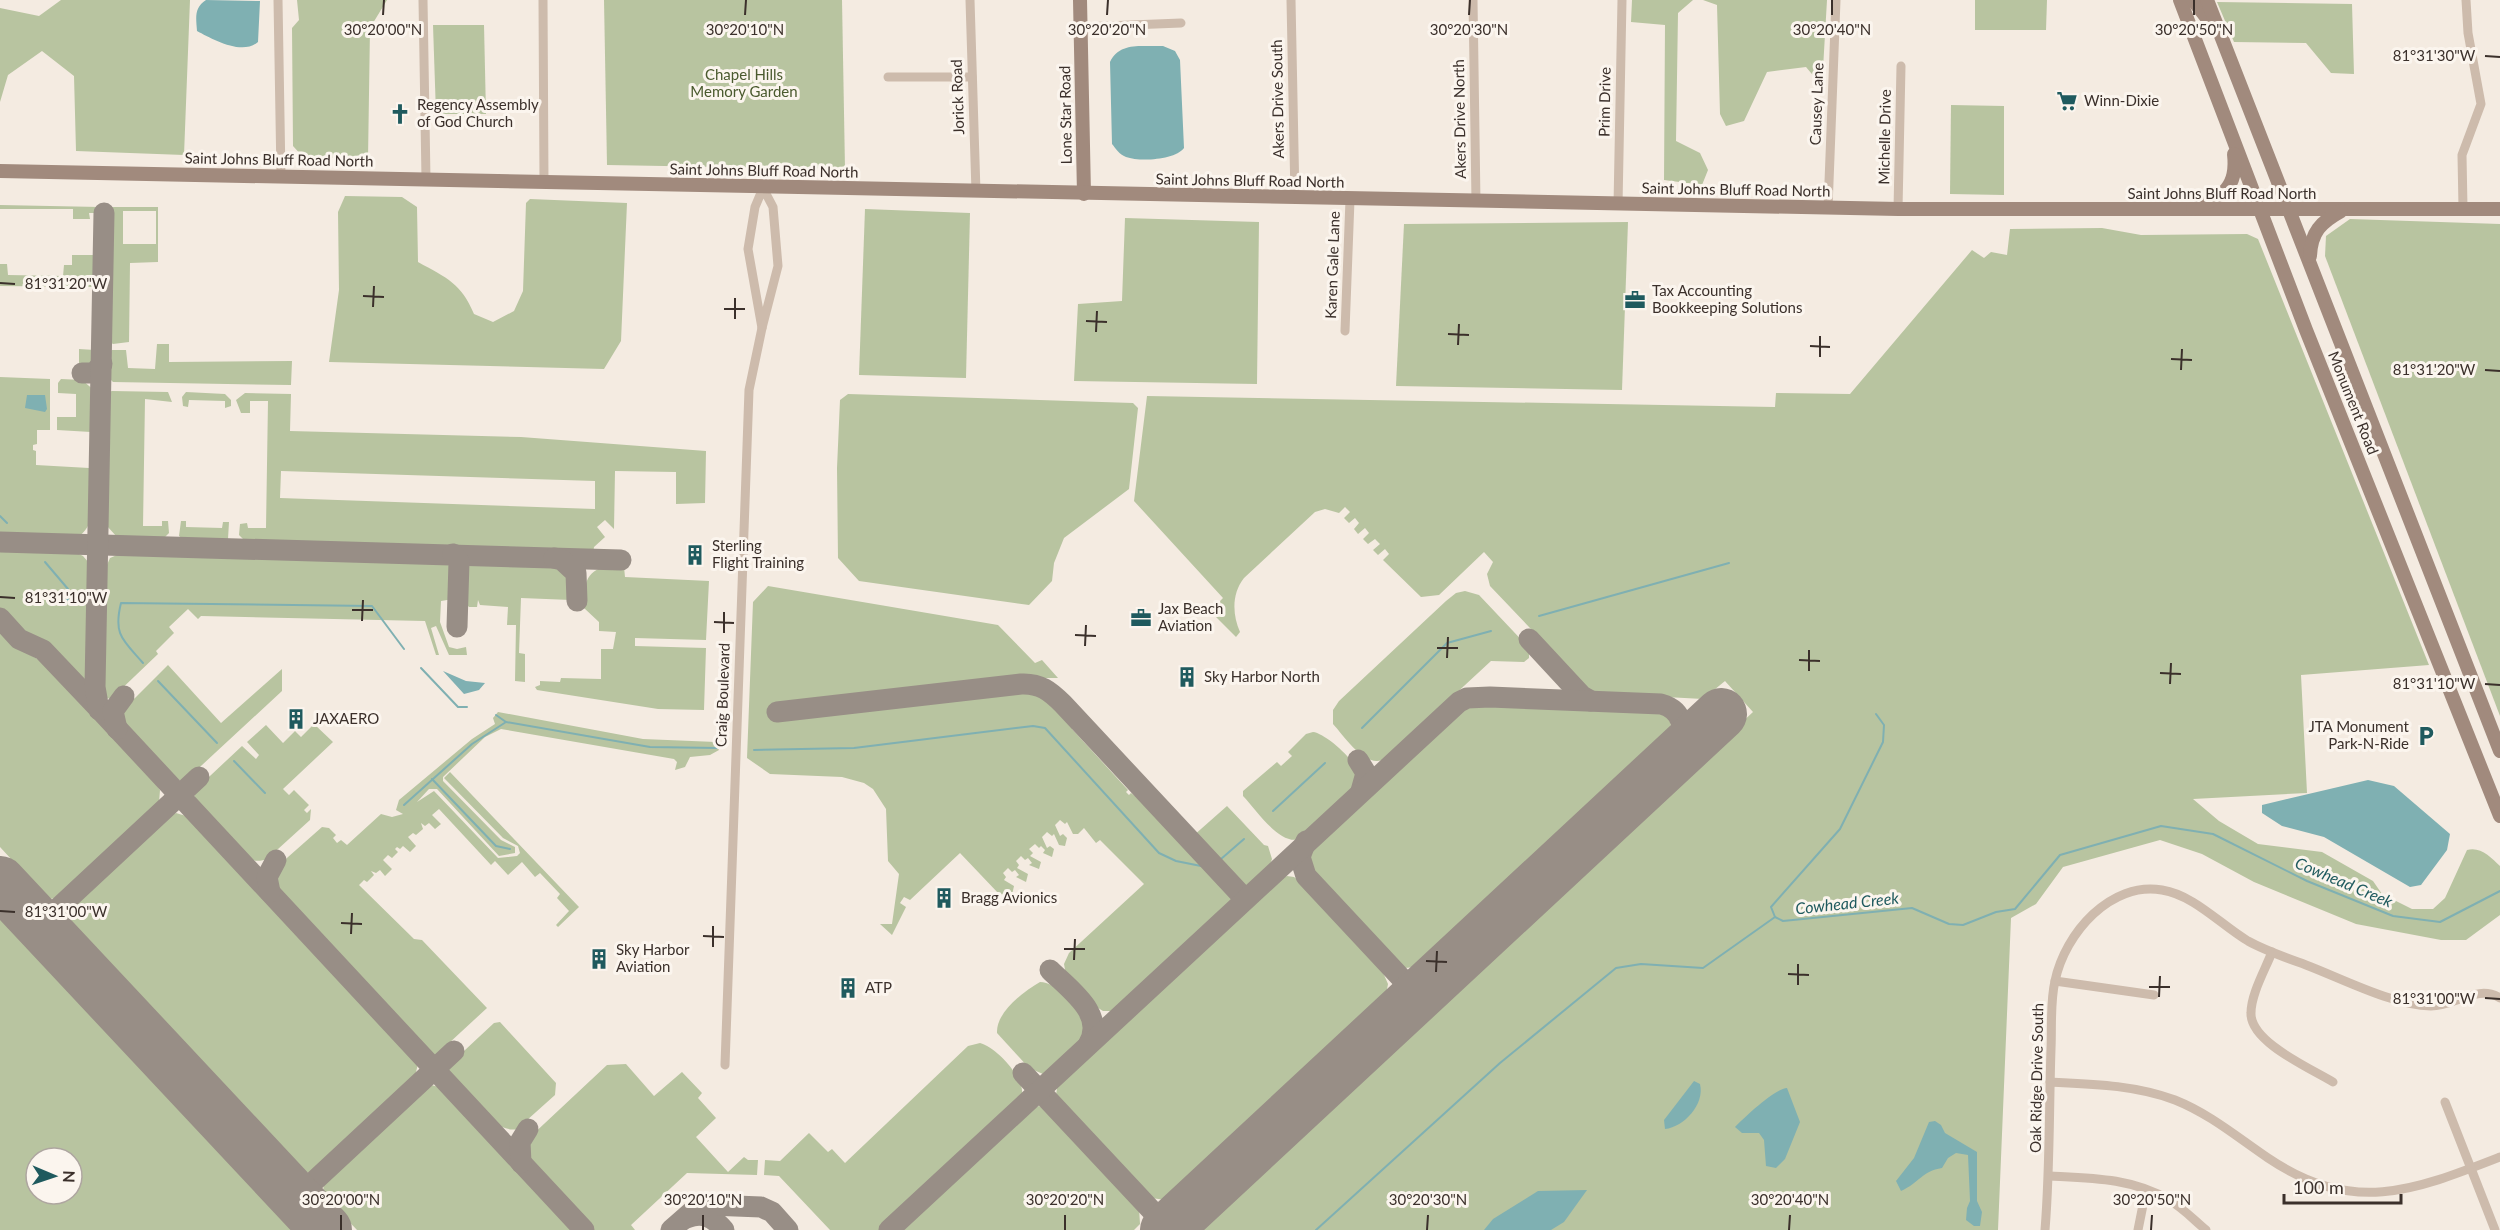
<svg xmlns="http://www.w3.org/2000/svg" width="2500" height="1230" viewBox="0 0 2500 1230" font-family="Lato,sans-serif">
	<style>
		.green { fill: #b8c4a0; fill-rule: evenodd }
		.water { fill: #7fb0b2 }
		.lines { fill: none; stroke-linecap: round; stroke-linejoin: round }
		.stream { stroke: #7fb0b2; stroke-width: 2 }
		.taxiway { stroke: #988e86; stroke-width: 21 }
		.runway { stroke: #988e86; stroke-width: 52 }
		.street { stroke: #cdbbac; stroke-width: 9 }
		.secondary { stroke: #a18a7d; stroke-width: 14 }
		.ticks { fill: none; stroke: #3b302b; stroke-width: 2 }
		.labels { text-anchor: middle; stroke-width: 6; stroke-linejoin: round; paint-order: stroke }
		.park-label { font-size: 15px; fill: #4a5a2e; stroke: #fbf5ee }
		.street-label { font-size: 15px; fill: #3b302b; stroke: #fbf5ee }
		.poi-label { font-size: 15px; fill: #3b302b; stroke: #fbf5ee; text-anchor: start }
		.water-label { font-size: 16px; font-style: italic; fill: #1f5a5e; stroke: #fbf5ee }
		.ticks-label { font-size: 15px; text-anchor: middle; fill: #3b302b; stroke: #fbf5ee; stroke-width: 6; stroke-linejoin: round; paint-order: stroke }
	</style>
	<rect width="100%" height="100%" fill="#f4ebe1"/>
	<g class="green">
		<path d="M61 0H190L184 155 76 151 74 76 42 51 8 75 0 102V8L39 16Z"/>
		<path d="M297 0H387L370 28 368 159 303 157 293 146 292 28 299 20Z"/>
		<path d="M604 0H842L845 169 607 165Z"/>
		<path d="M1632 0H1693L1678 13 1676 141 1700 153 1708 170 1702 185 1664 180 1665 25 1631 22Z"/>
		<path d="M1703 0H1827L1822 86 1806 67 1767 72 1744 121 1726 126 1720 114 1717 5Z"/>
		<path d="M1975 0H2047L2046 30H1975Z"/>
		<path d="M2217 2 2352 4 2354 74 2331 73 2306 43 2234 42Z"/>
		<path d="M433 25H484L486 114H436Z"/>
		<path d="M1951 105 2004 106V195L1950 194Z"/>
		<path d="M345 196 402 197 417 207 418 262C447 278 461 283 474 314L493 322 514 311 523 291 526 203 530 199 627 203 621 341 604 369 329 362 339 290 338 212Z"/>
		<path d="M0 205 100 207V213L97 216 95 213H89L90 219H73V209H0Z"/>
		<path d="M107 207H158V262L130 263 129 342 113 344 109 341 110 219ZM123 211H156V244H123Z"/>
		<path d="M865 209 970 213 966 378 859 375Z"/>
		<path d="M1125 218 1259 222 1257 384 1074 381 1078 304 1122 301Z"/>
		<path d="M2350 219 2500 224V716L2325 256 2326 236Z"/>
		<path d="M1628 222 1622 390 1396 386 1404 224Z"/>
		<path d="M2102 228 2141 235 2247 234 2258 239 2429 665 2301 675 2307 793 2193 799 2219 821 2258 844 2322 852 2373 881 2382 894 2412 909H2433L2445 898 2467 850C2480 846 2491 857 2500 866V915L2466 940H2441L2356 924 2254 882 2202 854 2160 840 2063 867 2036 904 2011 918 1998 1230H1199L1753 712 1725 681 1703 699 1592 693 1490 586 1487 574 1493 562 1484 552 1439 595 1421 597 1383 560 1389 554 1385 549 1378 555 1373 550 1380 544 1375 539 1368 544 1363 539 1369 533 1365 528 1358 534 1354 529 1359 523 1355 518 1349 523 1344 518 1350 512 1345 507 1339 513 1325 509 1315 512 1244 578C1232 593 1232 614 1240 632L1236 637 1210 611 1223 598 1134 501 1147 396 1775 407 1776 393 1850 394 1972 250 1984 258 1991 252 2007 255 2010 229Z"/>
		<path d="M72 255H96V287L0 286V264H7L8 275 63 276 64 265H72Z"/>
		<path d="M157 344H169V362L292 361 291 385 113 382 109 378V354L112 350H126L128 368 155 369Z"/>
		<path d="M79 349 95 350 96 367 79 366Z"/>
		<path d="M0 377 50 379V430H37V444L33 445V450L36 451V465L89 468 94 473C93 494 98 523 79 536L0 535Z"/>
		<path d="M61 379 82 380 95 391V428L91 432 57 430V417H76V394L58 393V383Z"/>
		<path d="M112 391 168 392 172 402 145 399 143 526H162V521H168L169 533 161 541 117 537 107 526 109 392Z"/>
		<path d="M186 392 225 394 231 400V406L225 408V401L189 400 188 407 183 406 182 397Z"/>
		<path d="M245 393 291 394 290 431 521 437 706 451 705 503 676 504V472L615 471 614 529 605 520 597 527 605 537 594 547 593 554 247 543 239 535 240 524 247 523 248 528H266L268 401H250V413H241L236 400ZM281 471 595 481V509L280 498Z"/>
		<path d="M848 394 1133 403 1138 408 1129 489 1064 538 1054 563 1052 581 1029 605 859 581 838 558 837 468 840 400Z"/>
		<path d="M181 521H186V527L222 528 223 522H229L228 539 223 542 186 541 179 536Z"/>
		<path d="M0 549 73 551 83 556 89 563 88 682 85 686 49 647 29 637 0 608Z"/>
		<path d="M124 552 446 562 454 572 453 599 441 601 440 622 449 647 457 649 466 647 467 655H449L436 626 431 628 439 655H436L425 621 201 616 198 619 188 609 169 627 174 633 156 651 158 654 112 698 103 699 101 690 103 574 110 558Z"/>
		<path d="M476 563 557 566 567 573 571 600 521 598 519 653 525 654V682L515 681 516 625H507L508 607 480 605 478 600 477 607H469L463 600 464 573 469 564Z"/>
		<path d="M608 566 624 567 625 577 709 581 706 640 635 638V646L706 648 704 710 658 709 537 690 535 687 540 685V681L560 682 561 678 601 679V649H613L616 632 599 631V622L584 608C584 586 584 571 608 566Z"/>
		<path d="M768 586 998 625 1035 663 1042 660 1058 678H1019L776 707 777 719 951 697 1052 689 1063 694 1085 717 1072 729 1128 790 1126 792 1129 795 1131 793 1135 796 1138 793 1184 844 1227 806 1264 845 1268 846 1272 859 1269 868 1112 1011H1103L1095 1006 1066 975 1064 964 1069 953 1144 884 1100 840 1096 843 1084 828 1078 834H1073L1067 822 1065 824 1060 820 1055 825 1060 836 1063 834 1067 838 1065 846 1059 845 1054 834 1052 836 1047 832 1042 837 1047 848 1050 846 1054 849 1052 857 1043 853 1045 850 1041 846 1039 848 1035 844 1029 849 1033 853 1030 856 1041 862 1039 869 1029 865 1032 863 1028 858 1025 860 1021 856 1016 861 1019 865 1017 868 1028 874 1026 882 1016 877 1019 875 1015 870 1012 872 1008 868 1003 873 1006 877 1004 880 1014 886 1012 895 999 894 960 853 910 900 904 897 900 903 906 907 892 935 880 924H892L899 874 888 861 886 809 873 789 864 783 842 777 770 774 747 758 753 602Z"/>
		<path d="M1465 591 1479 595 1529 648V658L1524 662 1491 661 1385 759C1365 769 1346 738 1333 724V710L1339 701 1446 601 1456 593Z"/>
		<path d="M0 627 21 649 46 664 144 767 160 790 159 803 152 813 66 893 59 898 48 899 0 847Z"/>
		<path d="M168 665 221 723 282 669V691L188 778 184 781 170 778 120 724 119 714Z"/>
		<path d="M1473 704 1662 710 1670 719 1671 727 1415 967 1405 968 1399 965 1317 878 1310 869 1307 855 1325 833 1457 710Z"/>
		<path d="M498 712 643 739 716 742 719 750 710 755 690 757 685 767 675 770 677 762 674 759 501 729 485 737 443 777V781L501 840 515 847V853L499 856 437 789H429L417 802 434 791 498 858 517 856 520 853 518 846 503 838 444 778 450 772 579 907 558 927 556 925 569 911 557 898 560 894 540 873 535 877 522 862 508 875 495 861 491 865 439 809 432 815 441 824 435 829 429 823 425 826 421 823 423 829 416 835 413 833 408 837 416 846 410 852 403 846 400 849 397 847 395 849 398 852 392 858 388 855 383 860 392 869 385 876 380 870 376 873 371 871 374 875 367 882 364 880 359 885 414 939 422 940 487 1008 435 1056 428 1053 276 891 273 878 279 865 322 827 329 828 336 835 333 838 337 843 341 840 347 845 381 814 392 817 403 814 396 810 399 800 472 739 495 724 493 718Z"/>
		<path d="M314 724 333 742 283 789 289 795 294 790 309 805 304 810 307 813 311 809 310 820 267 859C260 862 250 861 244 857 233 851 195 806 194 794L195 790 242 746 256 759 259 755 247 742 266 725 283 743 295 731 301 737Z"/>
		<path d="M1313 732C1325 733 1355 760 1358 772 1359 777 1358 782 1356 786L1300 839C1279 846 1256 809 1243 796V791L1277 762 1281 766 1292 756 1288 752 1306 734Z"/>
		<path d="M176 813 186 816 206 833 418 1064 414 1080 312 1172 303 1173 72 925 71 918 76 900 159 823Z"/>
		<path d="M1287 876 1294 877 1307 887 1381 968 1388 984 1386 995 1166 1200 1151 1198 1144 1194 1059 1102 1056 1095 1058 1082 1272 883Z"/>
		<path d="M0 912 296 1230H0ZM36 1158H72V1194H36Z"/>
		<path d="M1040 982C1059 983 1081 1008 1088 1026 1085 1045 1061 1067 1043 1074L1029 1068 997 1033C996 1012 1023 992 1040 982Z"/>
		<path d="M500 1022 556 1083 555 1095 517 1129C495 1135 461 1090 448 1074L450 1064 494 1023Z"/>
		<path d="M980 1043C997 1047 1029 1082 1021 1099L879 1230H830L779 1176 764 1175 765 1160 780 1161 809 1133 828 1152 832 1149 845 1163 968 1046Z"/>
		<path d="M626 1064 654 1096 682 1072 702 1093 698 1098 716 1118 696 1137 728 1172 744 1157 748 1160H758L757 1175 687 1173 631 1225 635 1230H593L530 1163 526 1153 529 1138 607 1065Z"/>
		<path d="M431 1085 443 1088 575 1230H357L323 1194 324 1181 421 1090Z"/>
		<path d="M1039 1106 1049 1110 1133 1200 1139 1208 1140 1224 1134 1230H899L1028 1110Z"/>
	</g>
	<g class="water">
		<path d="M206 0 260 1 258 42C242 56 212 39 197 31 196 17 194 8 206 0Z"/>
		<path d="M1163 46 1175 51 1180 60 1184 148C1175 160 1140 162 1126 157 1119 154 1116 149 1112 144L1110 62C1120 41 1143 47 1163 46Z"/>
		<path d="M27 395H45L47 409 45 412 25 408Z"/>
		<path d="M443 671 466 681 485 683 479 690 464 694Z"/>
		<path d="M2368 780 2394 786 2450 834 2447 850 2421 885 2410 887 2324 837 2282 826 2262 813V805Z"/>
		<path d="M1694 1081 1700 1084C1705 1104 1684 1127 1665 1129L1664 1120Z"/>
		<path d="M1787 1088 1800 1122 1785 1159 1776 1168 1766 1166 1764 1140 1759 1133H1742L1735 1127C1745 1117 1774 1089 1787 1088Z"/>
		<path d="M1935 1121 1941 1125 1945 1133 1977 1152V1201L1982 1212 1980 1226H1974L1966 1220 1967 1208 1970 1201 1968 1155 1956 1153 1948 1158 1942 1168C1922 1171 1919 1183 1901 1191L1896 1181 1914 1158 1929 1122Z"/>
		<path d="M1587 1190 1564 1222 1551 1230H1484L1493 1219 1538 1191Z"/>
	</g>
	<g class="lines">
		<g class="stream">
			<path d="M0 516 7 523"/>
			<path d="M45 562 68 589V600L77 601"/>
			<path d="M46 597 68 600"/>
			<path d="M1539 616 1729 563"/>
			<path d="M143 663C123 640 113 635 121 603L372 606 404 649"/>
			<path d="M421 668 458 707H467"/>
			<path d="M158 681 217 743"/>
			<path d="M1876 714 1884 725 1883 742 1840 829 1771 907 1775 917 1783 921 1912 908 1949 924 1963 925 1996 912 2015 909 2060 855 2161 826 2213 834 2307 881 2393 916 2440 922 2500 891"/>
			<path d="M496 715 506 722 650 747 718 748"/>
			<path d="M1362 728 1447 643 1491 631"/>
			<path d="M754 750 854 748 1033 726 1045 728 1159 853 1176 861 1201 866"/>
			<path d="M234 761 265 793"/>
			<path d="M432 779 496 846 510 849"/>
			<path d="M404 805 472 744 506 722"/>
			<path d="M1273 811 1325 763"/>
			<path d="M1221 859 1244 839"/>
			<path d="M1316 1230 1500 1063 1616 968 1641 964 1703 968 1775 917"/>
		</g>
		<g class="taxiway">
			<path d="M82 373H94L102 364"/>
			<path d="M0 542 621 560"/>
			<path d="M453 554 459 562 457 627"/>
			<path d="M554 558 562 560 576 573 577 601"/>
			<path d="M0 618 19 639 43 650 100 710 584 1230"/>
			<path d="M1529 639 1582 696 1591 701"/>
			<path d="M99 710 95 687 104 213"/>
			<path d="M777 712 1021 684C1040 683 1050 691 1063 704L1245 899"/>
			<path d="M117 729 113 711 124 696"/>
			<path d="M1358 760 1366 773 1361 791"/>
			<path d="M1306 841 1300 857 1306 876 1418 996"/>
			<path d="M270 892 267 877 276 860"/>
			<path d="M40 925 199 777"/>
			<path d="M1050 970C1070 990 1107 1015 1088 1045"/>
			<path d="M1023 1073 1168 1228"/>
			<path d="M521 1163 520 1142 528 1129"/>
			<path d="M296 1198 454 1051"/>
			<path d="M687 1218C703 1211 714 1218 724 1230"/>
			<path d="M671 1230 695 1209 710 1205 761 1207 772 1212 788 1230"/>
			<path d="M889 1230 1459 702 1467 698 1490 697 1661 704C1686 711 1684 731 1679 752"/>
		</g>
		<g class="runway">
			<path d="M0 882 326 1230"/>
			<path d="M1166 1230 1721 714"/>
		</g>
		<g class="street">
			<path d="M278 0 281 176"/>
			<path d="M423 0 426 179"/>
			<path d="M543 0 544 182"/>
			<path d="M970 0 976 192"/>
			<path d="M1291 0 1295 198"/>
			<path d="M1473 0 1476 202"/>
			<path d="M1080 27 1181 23"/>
			<path d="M888 77H972"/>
			<path d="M763 188 773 207 778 266 762 328 748 249 755 207Z"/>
			<path d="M1618 205 1622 0"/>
			<path d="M1828 208 1836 0"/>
			<path d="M2463 208 2462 155 2481 104 2468 33 2466 0"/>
			<path d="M1898 209 1901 66"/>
			<path d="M1345 331 1350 200"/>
			<path d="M2272 952C2265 970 2251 994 2251 1013 2250 1042 2310 1068 2333 1082"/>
			<path d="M2055 981 2154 995"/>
			<path d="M725 1065 749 390 762 328"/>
			<path d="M2050 1082C2092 1084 2135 1085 2175 1100 2210 1114 2237 1137 2268 1158 2353 1215 2413 1191 2500 1157"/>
			<path d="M2445 1102 2495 1230"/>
			<path d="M2050 1176C2091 1178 2132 1178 2169 1200 2183 1208 2194 1220 2206 1230"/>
			<path d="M2045 1230C2050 1169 2049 1109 2051 1049 2052 1027 2050 1002 2055 981 2065 933 2111 881 2162 890 2194 895 2221 925 2248 941 2266 951 2287 958 2306 965 2343 979 2392 1005 2431 1006 2455 1006 2478 984 2500 998"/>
			<path d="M2138 1230 2146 1190"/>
		</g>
		<g class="secondary">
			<path d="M1080 0 1084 194"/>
			<path d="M2180 0 2306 330 2500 816"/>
			<path d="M2193 0 2213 26"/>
			<path d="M2207 0 2500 751"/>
			<path d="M0 171 1898 209H2500"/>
			<path d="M2193 209C2222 196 2238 189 2234 154"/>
			<path d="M2310 256C2311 232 2321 222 2341 211"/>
		</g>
	</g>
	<path class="ticks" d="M383 15 384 0M745 15 746 0M1107 15 1108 0M1469 15 1470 0M1832 15V0M2194 15V0M2485 56 2500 57M0 283 15 284M363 296 384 297M373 307 374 286M724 309H745M735 319V298M1086 321 1107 322M1096 332 1097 311M1448 334 1469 335M1458 345 1459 324M1810 346 1830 347M1820 357V336M2171 359 2192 360M2181 370 2182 349M2485 370 2500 371M0 597 15 598M352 610H373M362 621 363 600M714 622 734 623M724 633V612M1075 635 1096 636M1085 646 1086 625M1437 648H1458M1447 658 1448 637M1799 660 1820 661M1809 671V650M2160 673 2181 674M2170 684 2171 663M2485 684 2500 685M0 911 15 912M341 923 362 924M351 934 352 913M703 936 724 937M713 947V926M1064 949H1085M1074 960 1075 939M1426 961 1447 962M1436 972 1437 951M1788 974 1809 975M1798 985V964M2149 987H2170M2159 997 2160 976M2485 998 2500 999M341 1230V1215M703 1230V1215M1065 1230V1215M1427 1230 1428 1215M1789 1230 1790 1215M2151 1230 2152 1215"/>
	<defs>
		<g id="supermarket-bare" transform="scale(1.62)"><path d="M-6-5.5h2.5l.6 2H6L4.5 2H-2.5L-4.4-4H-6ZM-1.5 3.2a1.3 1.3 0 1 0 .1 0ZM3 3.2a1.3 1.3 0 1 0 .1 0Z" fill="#1f5a5e" stroke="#fbf5ee" stroke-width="2.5" paint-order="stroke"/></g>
		<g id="church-bare" transform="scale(1.62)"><path d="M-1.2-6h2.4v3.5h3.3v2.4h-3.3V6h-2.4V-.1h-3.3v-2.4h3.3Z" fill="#1f5a5e" stroke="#fbf5ee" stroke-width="2.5" paint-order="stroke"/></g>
		<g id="office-bare" transform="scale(1.62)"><path d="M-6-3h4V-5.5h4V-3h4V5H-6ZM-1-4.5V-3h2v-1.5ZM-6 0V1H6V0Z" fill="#1f5a5e" stroke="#fbf5ee" stroke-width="2.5" paint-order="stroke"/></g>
		<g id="building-bare" transform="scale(1.62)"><path d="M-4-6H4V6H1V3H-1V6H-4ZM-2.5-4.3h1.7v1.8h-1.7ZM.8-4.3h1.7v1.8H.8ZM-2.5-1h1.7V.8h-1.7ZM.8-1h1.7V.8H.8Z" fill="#1f5a5e" stroke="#fbf5ee" stroke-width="2.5" paint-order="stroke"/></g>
		<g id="parking-bare" transform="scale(1.62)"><path d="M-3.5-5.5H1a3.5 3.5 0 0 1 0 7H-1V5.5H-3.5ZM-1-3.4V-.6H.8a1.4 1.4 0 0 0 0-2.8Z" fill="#1f5a5e" stroke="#fbf5ee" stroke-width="2.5" paint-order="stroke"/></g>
	</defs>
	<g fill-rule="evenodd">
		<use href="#supermarket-bare" x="2067" y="101"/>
		<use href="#church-bare" x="400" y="114"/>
		<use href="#office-bare" x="1635" y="300"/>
		<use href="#building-bare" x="695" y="555"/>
		<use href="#office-bare" x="1141" y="618"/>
		<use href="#building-bare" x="1187" y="677"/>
		<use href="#building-bare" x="296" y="719"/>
		<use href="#parking-bare" x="2426" y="736"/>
		<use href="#building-bare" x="944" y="898"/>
		<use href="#building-bare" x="599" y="959"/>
		<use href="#building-bare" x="848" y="988"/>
	</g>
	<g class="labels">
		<g class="park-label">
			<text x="744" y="80">Chapel Hills<tspan x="744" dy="17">Memory Garden</tspan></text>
		</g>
		<g class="street-label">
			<text transform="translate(958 97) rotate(-92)" y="5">Jorick Road</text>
			<text transform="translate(1278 99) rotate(-91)" y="5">Akers Drive South</text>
			<text transform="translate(1605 102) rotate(-89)" y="5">Prim Drive</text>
			<text transform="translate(1817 104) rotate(-88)" y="5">Causey Lane</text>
			<text transform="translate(1066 115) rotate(-91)" y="5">Lone Star Road</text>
			<text transform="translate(1460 119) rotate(-91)" y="5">Akers Drive North</text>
			<text transform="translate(1885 137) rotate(-89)" y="5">Michelle Drive</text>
			<text transform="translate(279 160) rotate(1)" y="5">Saint Johns Bluff Road North</text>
			<text transform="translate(764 171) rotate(1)" y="5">Saint Johns Bluff Road North</text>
			<text transform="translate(1250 181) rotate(1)" y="5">Saint Johns Bluff Road North</text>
			<text transform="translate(1736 190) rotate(1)" y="5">Saint Johns Bluff Road North</text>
			<text x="2222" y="199">Saint Johns Bluff Road North</text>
			<text transform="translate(1333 265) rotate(-88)" y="5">Karen Gale Lane</text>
			<text transform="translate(2353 403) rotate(68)" y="5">Monument Road</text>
			<text transform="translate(723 695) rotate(-88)" y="5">Craig Boulevard</text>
			<text transform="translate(2037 1078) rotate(-89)" y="5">Oak Ridge Drive South</text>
		</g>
		<g class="poi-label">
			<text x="2084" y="106">Winn-Dixie</text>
			<text x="417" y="110">Regency Assembly<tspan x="417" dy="17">of God Church</tspan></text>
			<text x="1652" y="296">Tax Accounting<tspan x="1652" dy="17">Bookkeeping Solutions</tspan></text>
			<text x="712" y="551">Sterling<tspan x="712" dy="17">Flight Training</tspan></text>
			<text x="1158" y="614">Jax Beach<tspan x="1158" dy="17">Aviation</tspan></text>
			<text x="1204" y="682">Sky Harbor North</text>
			<text x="313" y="724">JAXAERO</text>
			<text x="2409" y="732" text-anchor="end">JTA Monument<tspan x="2409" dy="17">Park-N-Ride</tspan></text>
			<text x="961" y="903">Bragg Avionics</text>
			<text x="616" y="955">Sky Harbor<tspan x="616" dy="17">Aviation</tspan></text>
			<text x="865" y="993">ATP</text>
		</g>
		<g class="water-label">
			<text transform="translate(2344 882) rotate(23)" y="6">Cowhead Creek</text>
			<text transform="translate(1847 903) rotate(-6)" y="6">Cowhead Creek</text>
		</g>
	</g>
	<g class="ticks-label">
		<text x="383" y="35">30°20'00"N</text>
		<text x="745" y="35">30°20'10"N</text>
		<text x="1107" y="35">30°20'20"N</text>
		<text x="1469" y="35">30°20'30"N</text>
		<text x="1832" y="35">30°20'40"N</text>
		<text x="2194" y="35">30°20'50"N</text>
		<text x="2434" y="61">81°31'30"W</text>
		<text x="66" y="289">81°31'20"W</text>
		<text x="2434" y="375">81°31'20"W</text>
		<text x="66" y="603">81°31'10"W</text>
		<text x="2434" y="689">81°31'10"W</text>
		<text x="66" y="917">81°31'00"W</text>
		<text x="2434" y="1004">81°31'00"W</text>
		<text x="341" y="1205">30°20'00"N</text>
		<text x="703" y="1205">30°20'10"N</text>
		<text x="1065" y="1205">30°20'20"N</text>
		<text x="1428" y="1205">30°20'30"N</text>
		<text x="1790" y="1205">30°20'40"N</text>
		<text x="2152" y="1205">30°20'50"N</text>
	</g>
	<g transform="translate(54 1176) rotate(92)"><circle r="28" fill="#fbf5ee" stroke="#aea6a0" stroke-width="1.5"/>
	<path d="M0-4.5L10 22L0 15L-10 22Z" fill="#1f5a5e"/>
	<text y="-9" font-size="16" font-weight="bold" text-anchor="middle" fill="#3b302b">N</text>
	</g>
	<path d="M2284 1194v9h117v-9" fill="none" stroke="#3b302b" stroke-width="3"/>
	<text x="2293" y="1194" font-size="18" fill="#3b302b" stroke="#fbf5ee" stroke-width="4.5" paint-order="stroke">100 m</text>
</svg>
